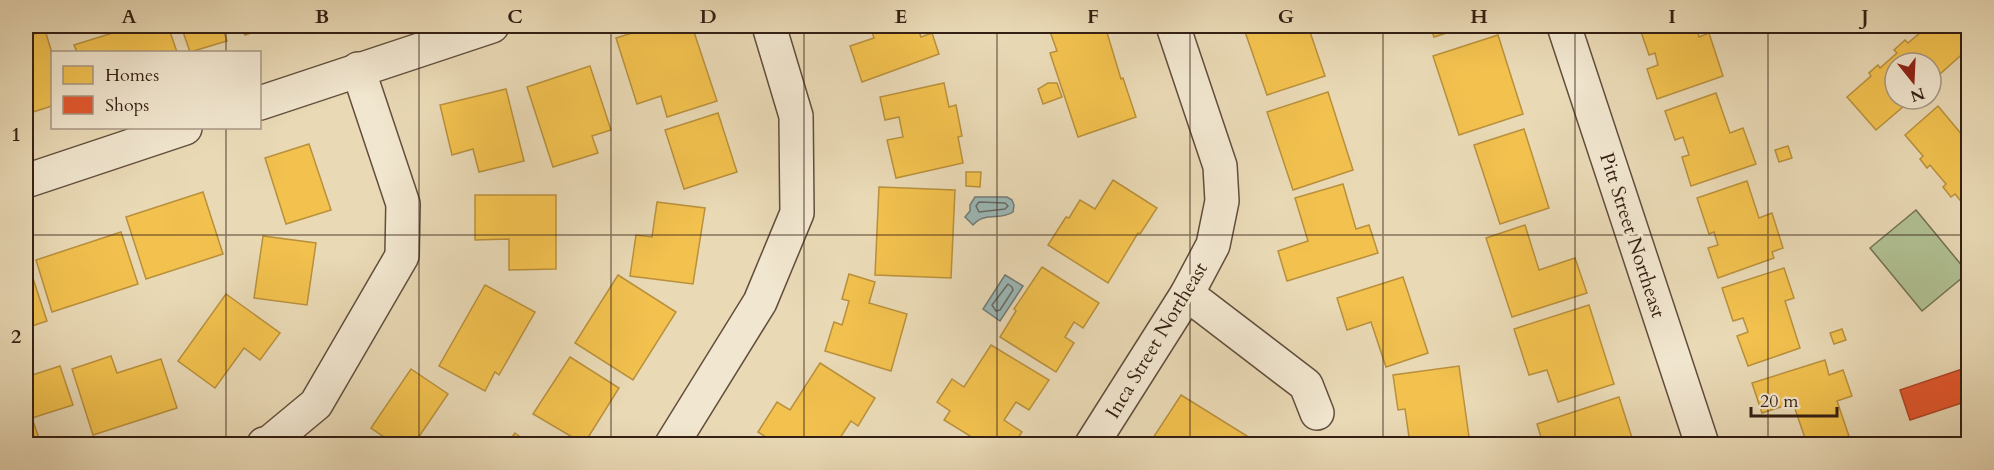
<svg xmlns="http://www.w3.org/2000/svg" width="1994" height="470" viewBox="0 0 1994 470" font-family="Cardo,serif">
	<style>
		.green { fill: #b0c092; stroke: #727052; stroke-width: 1.5 }
		.water { fill: #9bb8b7; stroke: #727b75; stroke-width: 1.5 }
		.homes { fill: #f2c14e; stroke: #b9903c; stroke-width: 1.5 }
		.shops { fill: #e4572e; stroke: #b04626; stroke-width: 1.5 }
		.lines { fill: none; stroke-linecap: round; stroke-linejoin: round }
		.shore { stroke: #686c65; stroke-width: 1.5 }
		.minor-casing { stroke: #624e3c; stroke-width: 36 }
		.minor { stroke: #f1e6cf; stroke-width: 33 }
		.grid { fill: none; stroke: #351f13; stroke-width: 1.5; stroke-opacity: 0.55 }
		.labels { text-anchor: middle; stroke-width: 6; stroke-linejoin: round; paint-order: stroke }
		.street-label { font-size: 20px; fill: #351f13; stroke: #f1e6cf }
		.neatline { fill: none; stroke: #351f13; stroke-width: 2 }
		.grid-label { font-size: 20px; text-anchor: middle; font-weight: bold; fill: #351f13 }
	</style>
	<rect width="100%" height="100%" fill="#e9d9b5"/>
	<filter id="stains"><feTurbulence type="fractalNoise" baseFrequency=".00333" numOctaves="4"/><feColorMatrix values="0 0 0 0 .2 0 0 0 0 .09 0 0 0 0 .02 0 0 0 .5 -.17"/></filter>
	<radialGradient id="worn" r=".72"><stop offset=".6" stop-color="#630" stop-opacity="0"/><stop offset="1" stop-color="#630" stop-opacity=".3"/></radialGradient>
	<path class="green" d="M1916 210 1968 273 1922 311 1870 248Z"/>
	<g class="water">
		<path d="M975 197H1007L1012 200 1014 205 1013 212C1000 221 985 211 973 225L965 217 970 211V205Z"/>
		<path d="M1005 275 1023 286 1000 321 983 309Z"/>
	</g>
	<g class="homes">
		<path d="M135 26H168L177 52H77L74 45Z"/>
		<path d="M181 26H224H222L227 41 190 52Z"/>
		<path d="M241 26H270V27L245 35Z"/>
		<path d="M654 26H692L717 101 667 117 661 96 637 104 616 38Z"/>
		<path d="M870 26H917L921 37 932 33 939 54 862 82 850 46 874 38Z"/>
		<path d="M1048 26H1105L1121 79 1123 78 1136 117 1078 137 1050 53 1057 51Z"/>
		<path d="M1243 26H1308L1325 76 1267 95Z"/>
		<path d="M1430 26H1468L1434 37Z"/>
		<path d="M1639 26H1706L1697 29 1699 37 1709 33 1723 76 1657 99 1647 69 1658 65 1655 53 1649 55Z"/>
		<path d="M1928 26H1968V49L1931 82V63H1895V99H1919L1914 103 1911 100 1876 130 1847 97 1871 76 1869 73 1878 65 1880 68 1897 53 1894 50 1905 40 1908 43Z"/>
		<path d="M45 30 52 53V106L33 112 32 110 26 112V37Z"/>
		<path d="M1498 35 1523 114 1459 135 1433 56Z"/>
		<path d="M590 66 611 130 592 136 598 153 553 167 527 87Z"/>
		<path d="M944 83 949 107 956 105 962 136 958 137 963 163 896 178 887 140 903 137 899 117 885 120 880 97Z"/>
		<path d="M1048 83H1057L1062 97 1043 104 1038 89Z"/>
		<path d="M506 89 524 161 479 172 473 149 452 155 440 105Z"/>
		<path d="M1328 92 1353 170 1293 190 1267 112Z"/>
		<path d="M1716 93 1730 133 1743 128 1756 164 1691 186 1682 157 1689 155 1683 137 1675 140 1665 111Z"/>
		<path d="M1938 106 1968 142V210L1955 194 1951 197 1943 187 1946 184 1930 165 1927 168 1920 159 1923 156 1905 135Z"/>
		<path d="M718 113 737 172 684 189 665 130Z"/>
		<path d="M1524 129 1549 208 1500 224 1474 145Z"/>
		<path d="M309 144 331 210 286 224 265 158Z"/>
		<path d="M1788 146 1792 158 1779 162 1775 150Z"/>
		<path d="M966 172H981L980 187 966 186Z"/>
		<path d="M1113 180 1157 208 1140 234 1138 233 1108 283 1048 245 1066 217 1069 218 1080 200 1095 209Z"/>
		<path d="M1747 181 1759 218 1772 213 1783 248 1772 252 1774 258 1718 278 1708 248 1718 245 1714 232 1709 234 1697 198Z"/>
		<path d="M1343 184 1356 229 1369 225 1378 253 1287 281 1278 251 1308 241 1295 198Z"/>
		<path d="M879 187 955 190 951 278 875 275Z"/>
		<path d="M203 192 223 254 146 279 126 217Z"/>
		<path d="M475 195H556V269L509 270V239L475 240Z"/>
		<path d="M657 202 705 208 693 284 630 276 636 235 652 237Z"/>
		<path d="M1525 225 1539 270 1575 258 1587 293 1512 317 1486 238Z"/>
		<path d="M121 232 138 284 52 312 36 260Z"/>
		<path d="M263 236 316 243 307 305 254 298Z"/>
		<path d="M26 257 47 321 26 328Z"/>
		<path d="M1042 267 1099 303 1083 328 1074 322 1065 337 1074 343 1056 372 1000 337 1016 311 1014 309Z"/>
		<path d="M1784 268 1794 298 1785 301 1800 348 1748 366 1737 336 1748 332 1743 318 1733 321 1722 288Z"/>
		<path d="M849 274 875 282 869 303 907 314 891 371 825 351 834 322 842 325 849 301 842 299Z"/>
		<path d="M618 275 676 312 633 380 575 343Z"/>
		<path d="M1403 277 1428 353 1386 367 1371 322 1347 330 1337 298Z"/>
		<path d="M485 285 535 312 499 375 495 372 485 391 439 366Z"/>
		<path d="M226 294 280 333 260 360 244 348 215 388 178 361Z"/>
		<path d="M1589 305 1614 384 1558 402 1547 370 1529 375 1514 329Z"/>
		<path d="M1842 329 1846 340 1834 344 1830 333Z"/>
		<path d="M991 345 1049 380 1029 410 1016 402 1004 420 1022 432 1014 444H983L944 420 950 411 937 402 952 379 964 387Z"/>
		<path d="M111 356 117 373 161 359 177 408 93 435 72 369Z"/>
		<path d="M570 357 619 388 584 444 533 414Z"/>
		<path d="M1825 360 1829 375 1843 370 1852 396 1837 401 1849 436 1821 444H1807L1793 403 1762 413 1752 383Z"/>
		<path d="M820 363 875 398 858 426 851 421 836 444H777L758 432 777 402 790 410Z"/>
		<path d="M60 366 73 405 32 418 41 444H26V377Z"/>
		<path d="M1459 366 1470 444H1410L1405 409 1398 410 1393 375Z"/>
		<path d="M411 369 448 394 414 444H394L371 428Z"/>
		<path d="M1181 395 1247 436 1241 444H1164L1153 438Z"/>
		<path d="M1619 397 1634 444H1583L1582 441 1572 444H1543L1537 424Z"/>
		<path d="M515 433 530 444H507Z"/>
		<path d="M938 438 949 444H934Z"/>
	</g>
	<path class="shops" d="M1968 367V401L1910 420 1900 390Z"/>
	<g class="lines">
		<g class="shore">
			<path d="M979 202 1005 203 1008 206 1005 209 979 212 976 206Z"/>
			<path d="M1008 284 1012 287 1013 290 1000 310 996 311 992 305Z"/>
		</g>
		<g class="minor-casing">
			<g id="minor">
				<path d="M1564 26 1702 444"/>
				<path d="M260 103 492 26"/>
				<path d="M26 181 185 128"/>
				<path d="M1187 294 1306 385 1317 413"/>
				<path d="M264 444 269 443 316 404 402 256 403 204 358 69"/>
				<path d="M672 444 760 302 797 213 796 116 769 26"/>
				<path d="M1092 444 1187 294 1213 245 1222 201 1220 166 1173 26"/>
			</g>
		</g>
		<use href="#minor" class="minor"/>
	</g>
	<path class="grid" d="M226 26V52M419 26V444M611 26V444M804 26V444M997 26V444M1190 26V444M1383 26V444M1575 26V444M1768 26V444M226 128V444M26 235H1968"/>
	<g class="labels">
		<g class="street-label">
			<text transform="translate(1633 235) rotate(72)" y="7">Pitt Street Northeast</text>
			<text transform="translate(1156 340) rotate(-59)" y="7">Inca Street Northeast</text>
		</g>
	</g>
	<rect width="1994" height="470" fill="none" stroke="#e9d9b5" stroke-width="66"/>
	<rect x="51" y="51" width="210" height="78" fill="#f1e6cf" stroke="#a69684" stroke-width="1.5"/>
	<rect x="63" y="66" width="30" height="18" fill="#f2c14e" stroke="#a69684" stroke-width="1.5"/>
	<text x="105" y="81" font-size="18" fill="#351f13">Homes</text>
	<rect x="63" y="96" width="30" height="18" fill="#e4572e" stroke="#a69684" stroke-width="1.5"/>
	<text x="105" y="111" font-size="18" fill="#351f13">Shops</text>
	<g transform="translate(1913 81) rotate(162)"><circle r="28" fill="#f1e6cf" stroke="#a69684" stroke-width="1.5"/>
	<path d="M0-4.5L10 22L0 15L-10 22Z" fill="#8f2418"/>
	<text y="-9" font-size="16" font-weight="bold" text-anchor="middle" fill="#351f13">N</text>
	</g>
	<path d="M1751 407v9h86v-9" fill="none" stroke="#351f13" stroke-width="3"/>
	<text x="1760" y="407" font-size="18" fill="#351f13" stroke="#f1e6cf" stroke-width="4.5" paint-order="stroke">20 m</text>
	<rect x="33" y="33" width="1928" height="404" class="neatline"/>
	<g class="grid-label">
		<text x="129" y="23">A</text>
		<text x="322" y="23">B</text>
		<text x="515" y="23">C</text>
		<text x="708" y="23">D</text>
		<text x="901" y="23">E</text>
		<text x="1093" y="23">F</text>
		<text x="1286" y="23">G</text>
		<text x="1479" y="23">H</text>
		<text x="1672" y="23">I</text>
		<text x="1865" y="23">J</text>
		<text x="16" y="141">1</text>
		<text x="16" y="343">2</text>
	</g>
	<rect width="100%" height="100%" filter="url(#stains)"/>
	<rect width="100%" height="100%" fill="url(#worn)"/>
</svg>
